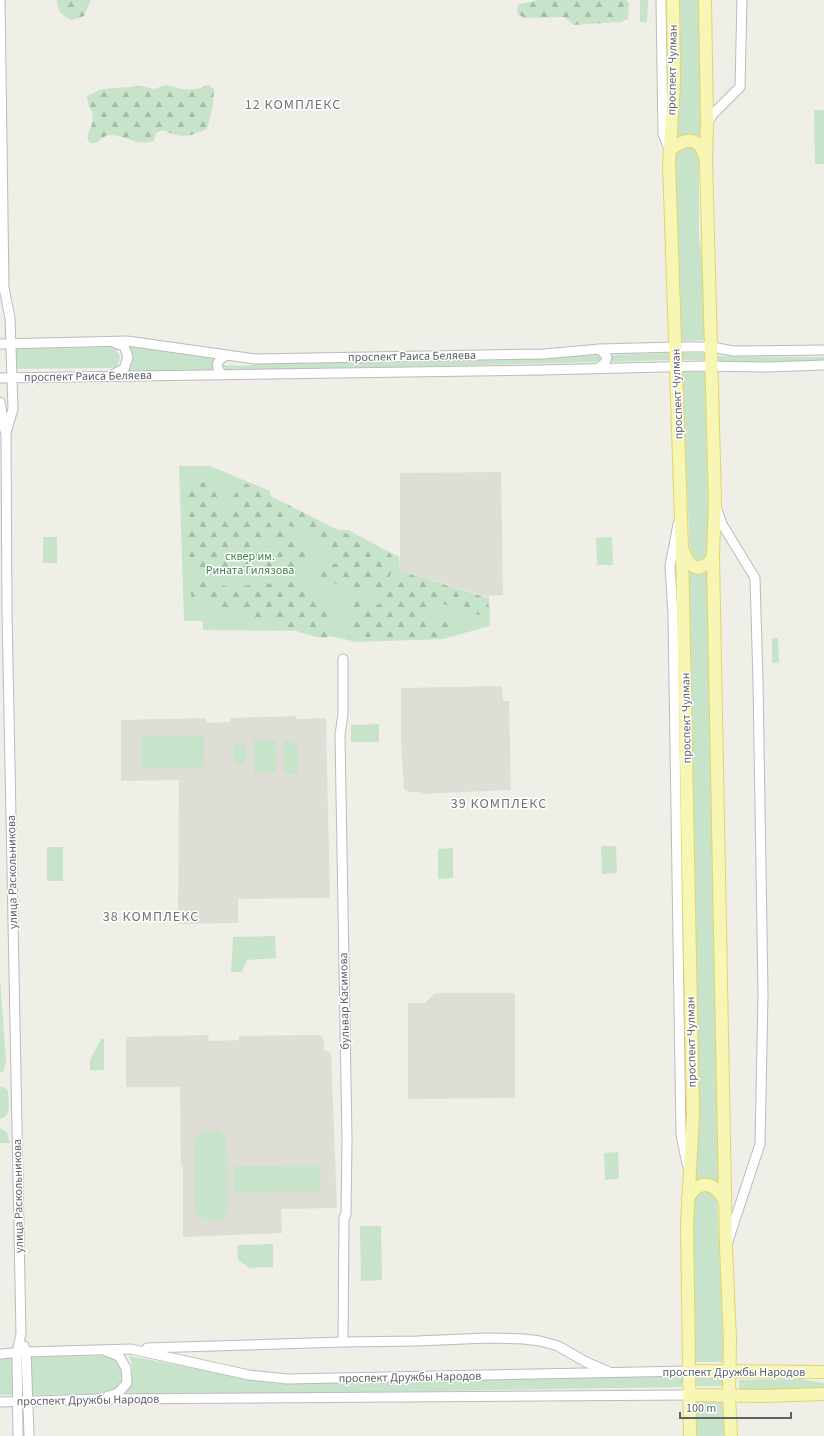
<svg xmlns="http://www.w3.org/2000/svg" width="824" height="1436" viewBox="0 0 824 1436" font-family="'Source Sans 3',sans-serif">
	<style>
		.education { fill: #dfded6 }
		.green { fill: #c7e4cb }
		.forest { fill: url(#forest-firs) }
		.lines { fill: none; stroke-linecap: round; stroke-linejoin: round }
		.minor-casing { stroke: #b9bbbf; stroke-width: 11 }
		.major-casing { stroke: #e3d46d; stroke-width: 14 }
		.minor { stroke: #fff; stroke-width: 9 }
		.major { stroke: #f7f6b5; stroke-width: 12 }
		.labels { text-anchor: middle; stroke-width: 3; stroke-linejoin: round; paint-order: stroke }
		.street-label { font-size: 12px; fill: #5f6166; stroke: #fff }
		.park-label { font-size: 12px; fill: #40834e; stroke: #fff }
		.quarter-label { font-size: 14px; letter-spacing: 1px; fill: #707278; stroke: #fff }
	</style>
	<defs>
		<pattern id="forest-firs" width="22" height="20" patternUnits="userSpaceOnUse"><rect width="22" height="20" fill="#c7e4cb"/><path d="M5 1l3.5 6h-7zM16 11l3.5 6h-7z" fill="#a5bca9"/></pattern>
	</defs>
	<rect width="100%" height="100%" fill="#efefe7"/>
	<g class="education">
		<path d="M501 472 503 595 484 596 400 570V473Z"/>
		<path d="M502 686 503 701H509L511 790 421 794V792H409L404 789 401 743V688Z"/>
		<path d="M296 716 297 719 326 718 330 898 238 899V923L178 924 179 780 121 781V720L206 718V723L230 722V718Z"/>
		<path d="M435 993H515V1098L408 1099V1003H425Z"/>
		<path d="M208 1035 209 1041 239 1040V1036L320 1035 324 1040V1050L331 1053 337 1208 281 1209 282 1233 183 1237V1168L181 1165 180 1087H126V1037Z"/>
	</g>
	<g class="green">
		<path d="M640 0H648L647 22H640Z"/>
		<path d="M677 0H700L703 142 676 139Z"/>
		<path d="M814 110H824V164H815Z"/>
		<path d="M691 146 695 149 699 158V236L703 266 706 340 681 341 674 192 675 160 676 153 679 149Z"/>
		<path d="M127 345 215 359 214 370 126 371Z"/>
		<path d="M112 347 116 349 120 357 118 364 115 368 13 369V349Z"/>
		<path d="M669 353V360L609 362V355Z"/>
		<rect x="682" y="353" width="24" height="7"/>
		<path d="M600 355 603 357 600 362 223 371 221 365 243 366 269 363Z"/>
		<path d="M718 356 824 357V362L718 363Z"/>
		<path d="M682 372H705L709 554 708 557 696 563 690 555Z"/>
		<path d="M179 466H210L270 491 272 499 334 530H348L399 557 400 570 484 597 489 596 490 626 443 639 356 642 309 631 203 630V621H184Z"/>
		<rect x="43" y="537" width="14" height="26"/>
		<path d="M612 537 613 565H597L596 538Z"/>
		<path d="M710 568 721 1187 693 1184 687 570C695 576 701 571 710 568Z"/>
		<path d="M772 638H778L779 662 772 663Z"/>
		<path d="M379 724V742H351V725Z"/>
		<path d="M141 736H204V767L141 768Z"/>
		<path d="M254 740H275L276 772 254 773Z"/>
		<path d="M283 741H297L298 774H284Z"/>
		<path d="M233 743H245V764H234Z"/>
		<path d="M601 846H616L617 873 602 874Z"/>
		<rect x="47" y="847" width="16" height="34"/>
		<path d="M453 848V878L438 879V849Z"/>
		<path d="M275 936 276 958 247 960 242 972H231L233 937Z"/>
		<path d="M0 978 6 1060 4 1070 0 1073Z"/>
		<path d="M101 1039H104V1070H90V1060Z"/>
		<path d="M0 1086 5 1088 8 1090C8 1101 13 1116 0 1119Z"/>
		<path d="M0 1128 7 1132 10 1143H0Z"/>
		<path d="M212 1129C221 1130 225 1134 227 1142L228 1210 225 1217C214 1224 200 1223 195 1209L194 1147C196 1135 201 1131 212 1129Z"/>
		<path d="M618 1152 619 1179 605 1180 604 1153Z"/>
		<path d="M320 1165 321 1192 234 1193V1166Z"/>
		<path d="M703 1191C709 1190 714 1194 717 1200 719 1254 723 1308 723 1362H695L693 1200 696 1195Z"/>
		<path d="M360 1226H381L382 1280 361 1281Z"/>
		<path d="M273 1244V1267L250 1268 238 1260 237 1245Z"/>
		<path d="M105 1356C108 1356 112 1356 114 1358 124 1365 125 1382 116 1390 114 1392 110 1393 108 1394L0 1395V1357Z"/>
		<path d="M129 1356 278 1384 683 1375 682 1387 137 1396 126 1394C133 1381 134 1369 129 1356Z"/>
		<rect x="695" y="1375" width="29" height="11"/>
		<path d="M800 1379 824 1383V1389L739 1391V1380Z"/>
		<path d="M695 1398H724L725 1436H697Z"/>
	</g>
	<g class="forest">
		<path d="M57 0H91L84 16 72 20C62 16 57 11 57 0Z"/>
		<path d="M539 0H626L629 2 628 19 621 22 574 25 564 17 524 18 518 14 517 8 519 4Z"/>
		<path d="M167 85C183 90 192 92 208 85L214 89 213 106 207 129C188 137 183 139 163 130L156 133 154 141C138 147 125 135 110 135 105 135 100 140 96 143L89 142 87 136C91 128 94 122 92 113 90 107 87 103 87 96L102 89 143 86 153 89Z"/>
		<path d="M223 472 344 533 355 536 390 553 393 559 394 566 390 576 381 591 375 594H371L360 588 328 582 319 585C311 581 309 569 319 565 324 563 331 564 335 564L339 561 340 556 339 554 320 540 307 533 275 520 268 515 266 517 267 520 272 526 261 539 260 543 262 546 271 547 279 552H282V548L271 537 273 532 277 528 309 546 316 552 315 559 303 564 296 570 291 573 264 569 250 570 232 567 203 572 192 568 187 563 185 546 186 498 189 487 194 483 201 482 206 483 214 488 220 501 216 510 218 514C224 515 230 512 235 508L232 497C246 485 230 483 222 480L220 475Z"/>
		<path d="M403 572 484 597 489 606 487 613 483 615H479L433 601 430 602 426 610 421 612 422 616 437 617 454 627 457 630 454 634 445 636 438 639 353 640 349 638C347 632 350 630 354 625L348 609C351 601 361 598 369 601 374 603 375 605 381 604 386 596 389 588 398 582L408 584V583L401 575Z"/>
		<path d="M202 581H209L228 587 297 581 308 586 319 596 326 610 331 633 330 636 324 638 316 637 193 598C187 590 195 585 202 581Z"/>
	</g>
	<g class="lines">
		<g class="minor-casing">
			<g id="minor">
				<path d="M0 0 4 288 10 318 13 409 6 433"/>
				<path d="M661 0 663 134 669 149"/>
				<path d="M707 123 714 113 740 87 742 0"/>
				<path d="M0 344 127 341 255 359 544 354 600 349 676 347H712L733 351 824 350"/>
				<path d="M598 368C603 365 606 363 607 357L600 349"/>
				<path d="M114 374 124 369 128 357 124 346 115 343"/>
				<path d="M222 374C214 366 217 361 225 356"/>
				<path d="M0 378 541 370 703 366 768 367 824 365"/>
				<path d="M0 402 6 436 7 611 21 1334 17 1352 18 1436"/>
				<path d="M716 507 722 524 755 578 758 681 763 994 760 1144 728 1241"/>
				<path d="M678 524 670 566 673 615 681 1135 687 1164"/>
				<path d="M343 659V714L340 735 347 1140 346 1215 344 1217 343 1342"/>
				<path d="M24 1346 26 1352 29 1436"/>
				<path d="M147 1348 343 1342 417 1341 487 1338 524 1339 540 1341 558 1346 586 1362 609 1372"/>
				<path d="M106 1351 119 1356 126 1368 127 1383 118 1393 108 1396"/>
				<path d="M0 1354 26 1352 131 1349 249 1375 287 1379 689 1371"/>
				<path d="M0 1402 101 1399 689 1395"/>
			</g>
		</g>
		<g class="major-casing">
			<g id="major">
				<path d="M673 0 674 84 669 163 682 547 693 1114 687 1225 690 1436"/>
				<path d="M705 0 707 123 706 159 715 502 713 556 726 1248 730 1340 729 1395 731 1436"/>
				<path d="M670 150C678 143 692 135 701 147 703 150 704 155 706 159"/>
				<path d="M684 552C687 561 689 565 698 568L709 563 713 556"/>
				<path d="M688 1198C700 1178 715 1182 725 1202"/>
				<path d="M689 1371 824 1372"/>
				<path d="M689 1395 763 1396 824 1394"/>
			</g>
		</g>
		<use href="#minor" class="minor"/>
		<use href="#major" class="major"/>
	</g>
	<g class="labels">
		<g class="street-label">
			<text transform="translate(672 70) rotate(-89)" y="4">проспект Чулман</text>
			<text transform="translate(412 356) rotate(-1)" y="4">проспект Раиса Беляева</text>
			<text transform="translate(88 376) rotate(-1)" y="4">проспект Раиса Беляева</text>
			<text transform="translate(677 394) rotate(-92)" y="4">проспект Чулман</text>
			<text transform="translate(686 718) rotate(-91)" y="4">проспект Чулман</text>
			<text transform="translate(12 872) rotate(-91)" y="4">улица Раскольникова</text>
			<text transform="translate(344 1001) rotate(-91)" y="4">бульвар Касимова</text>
			<text transform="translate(691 1042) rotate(-91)" y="4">проспект Чулман</text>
			<text transform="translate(18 1196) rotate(-91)" y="4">улица Раскольникова</text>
			<text x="734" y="1376">проспект Дружбы Народов</text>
			<text transform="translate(410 1377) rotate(-1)" y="4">проспект Дружбы Народов</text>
			<text transform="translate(88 1400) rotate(-1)" y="4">проспект Дружбы Народов</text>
		</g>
		<g class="park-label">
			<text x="250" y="560">сквер им.<tspan x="250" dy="14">Рината Гилязова</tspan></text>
		</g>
		<g class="quarter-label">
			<text x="293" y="109">12 КОМПЛЕКС</text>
			<text x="499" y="808">39 КОМПЛЕКС</text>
			<text x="151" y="921">38 КОМПЛЕКС</text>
		</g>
	</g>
	<path d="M680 1412v6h111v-6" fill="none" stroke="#5f6166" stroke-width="2"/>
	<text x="686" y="1412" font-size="12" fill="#5f6166" stroke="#ffffff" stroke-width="3" paint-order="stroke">100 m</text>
</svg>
